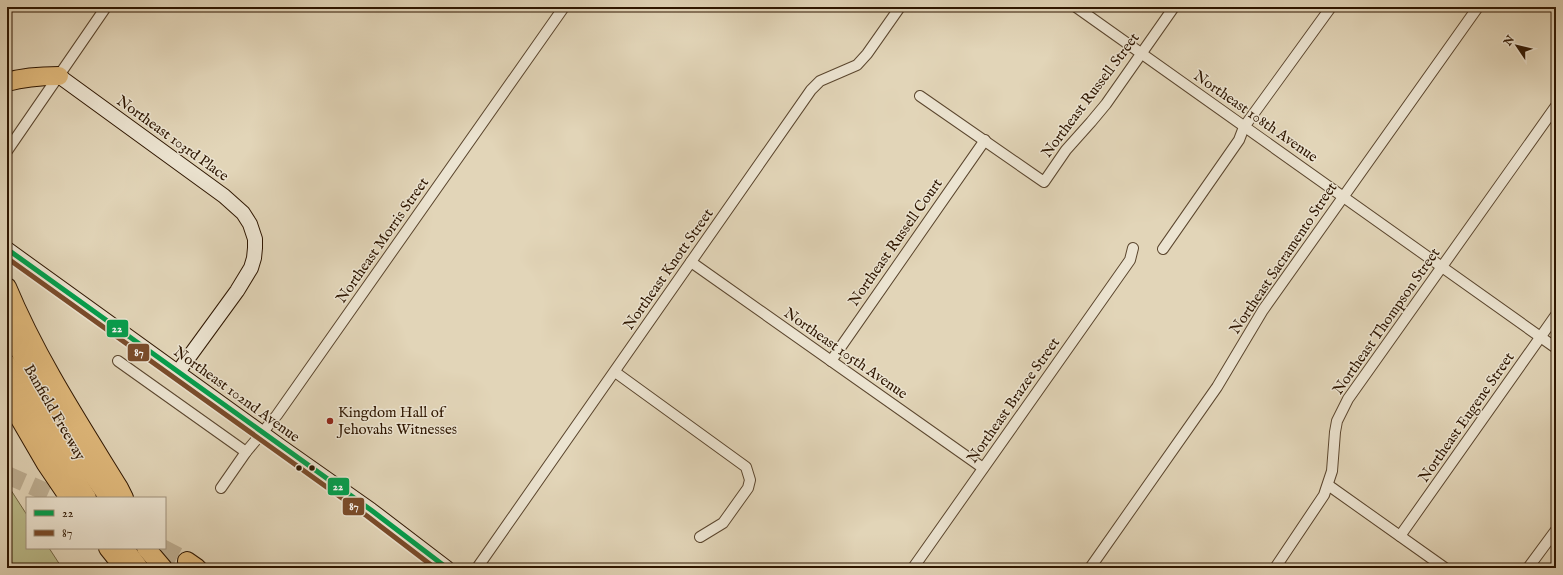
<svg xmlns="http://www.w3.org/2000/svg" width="1563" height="575" viewBox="0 0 1563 575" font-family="'IM FELL English',serif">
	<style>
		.green { fill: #babb8a; stroke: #746845 }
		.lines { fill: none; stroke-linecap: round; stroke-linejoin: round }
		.motorway-tunnel { stroke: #beaf93; stroke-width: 18; stroke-dasharray: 18 9; stroke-linecap: butt }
		.minor-casing { stroke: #5b462e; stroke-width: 12 }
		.secondary-casing { stroke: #2e1600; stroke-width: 16 }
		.motorway-casing { stroke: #2e1600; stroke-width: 20 }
		.minor { stroke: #ece4d1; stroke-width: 10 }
		.secondary { stroke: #ece4d1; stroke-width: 14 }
		.motorway { stroke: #e1ba7c; stroke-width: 18 }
		.bus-1-casing { stroke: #ece4d1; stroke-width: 8 }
		.bus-2-casing { stroke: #ece4d1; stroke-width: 8 }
		.bus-1 { stroke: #029f4d; stroke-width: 5 }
		.bus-2 { stroke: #7a4b2a; stroke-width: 5 }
		.poi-dot { fill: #8f2418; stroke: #ece4d1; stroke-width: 1.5 }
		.bus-dot { fill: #2e1600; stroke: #ece4d1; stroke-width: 1.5 }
		.labels { text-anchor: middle; stroke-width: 3; stroke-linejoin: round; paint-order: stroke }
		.street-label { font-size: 15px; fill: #2e1600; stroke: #ece4d1 }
		.poi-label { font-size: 15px; fill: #2e1600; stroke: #ece4d1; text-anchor: start }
		.line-badge { stroke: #ece4d1; stroke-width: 1.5 }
		.badge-label { font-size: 11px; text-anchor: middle; font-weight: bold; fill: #fff }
	</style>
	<rect width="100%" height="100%" fill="#e2d5b8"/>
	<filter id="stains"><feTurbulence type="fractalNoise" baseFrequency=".005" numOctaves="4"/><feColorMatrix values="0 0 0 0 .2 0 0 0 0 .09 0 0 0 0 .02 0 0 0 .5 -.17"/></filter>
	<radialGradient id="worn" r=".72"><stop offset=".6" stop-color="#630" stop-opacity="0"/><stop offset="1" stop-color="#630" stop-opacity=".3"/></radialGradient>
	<path class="green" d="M7 484 27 515V548H49L62 568H7Z"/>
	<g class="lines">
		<g class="motorway-tunnel">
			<path d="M7 475 60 498"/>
			<path d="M162 548 187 561"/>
		</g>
		<g class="minor-casing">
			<g id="minor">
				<path d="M1076 7 1556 348"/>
				<path d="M920 96 1044 182 1066 150 1091 122 1106 104 1174 7"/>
				<path d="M7 151 106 7"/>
				<path d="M1163 249 1239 140 1244 127 1331 7"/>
				<path d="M691 262 983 468"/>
				<path d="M118 361 246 452"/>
				<path d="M831 361 985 140"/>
				<path d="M615 372 746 467 750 480 748 488 723 523 700 537"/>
				<path d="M1328 485 1445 568"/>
				<path d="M221 488 246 452 277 415 564 7"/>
				<path d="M1400 536 1556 315"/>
				<path d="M477 568 811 90 820 81 857 65 867 54 900 7"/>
				<path d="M913 568 1130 260 1133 248"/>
				<path d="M1090 568 1217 387 1263 310 1478 7"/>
				<path d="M1275 568 1324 495 1332 471 1335 432 1337 421 1348 399 1556 106"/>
				<path d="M1528 568 1556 530"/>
			</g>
		</g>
		<g class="secondary-casing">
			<g id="secondary">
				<path d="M59 76 224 196 243 213 250 224 255 239V248L254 258 251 268 237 291 178 372"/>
				<path d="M7 249 280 446 371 510 447 568"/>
			</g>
		</g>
		<g class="motorway-casing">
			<g id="motorway">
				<path d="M7 82C24 77 41 76 59 76"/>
				<path d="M7 287C37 359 79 423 119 488L124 498"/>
				<path d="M7 323C34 385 69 443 109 498"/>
				<path d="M7 364 43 430 87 498"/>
				<path d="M7 397 46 464 69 498"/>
				<path d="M108 548 124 568"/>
				<path d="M124 548 139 568"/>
				<path d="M146 548 163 568"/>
				<path d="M187 561 197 568"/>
			</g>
		</g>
		<use href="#minor" class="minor"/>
		<use href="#secondary" class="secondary"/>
		<use href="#motorway" class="motorway"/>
		<g class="bus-1-casing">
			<path id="bus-1" d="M7 249 371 510 447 568"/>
		</g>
		<g class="bus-2-casing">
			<path id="bus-2" d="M7 258 367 516 435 568"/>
		</g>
		<use href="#bus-1" class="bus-1"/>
		<use href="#bus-2" class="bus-2"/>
	</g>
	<circle class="poi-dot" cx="330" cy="421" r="4"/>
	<g class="bus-dot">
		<circle cx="299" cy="468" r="3.5"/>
		<circle cx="312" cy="468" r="3.5"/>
	</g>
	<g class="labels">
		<g class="street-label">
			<text transform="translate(1090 95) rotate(-53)" y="5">Northeast Russell Street</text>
			<text transform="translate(1256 116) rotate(35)" y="5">Northeast 108th Avenue</text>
			<text transform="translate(173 138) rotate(36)" y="5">Northeast 103rd Place</text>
			<text transform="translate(382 240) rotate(-55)" y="5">Northeast Morris Street</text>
			<text transform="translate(895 242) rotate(-55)" y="5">Northeast Russell Court</text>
			<text transform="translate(1283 258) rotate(-56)" y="5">Northeast Sacramento Street</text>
			<text transform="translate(668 269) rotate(-55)" y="5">Northeast Knott Street</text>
			<text transform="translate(1386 321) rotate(-55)" y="5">Northeast Thompson Street</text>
			<text transform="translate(846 353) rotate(35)" y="5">Northeast 105th Avenue</text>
			<text transform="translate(237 394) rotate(36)" y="5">Northeast 102nd Avenue</text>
			<text transform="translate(1013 400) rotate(-55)" y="5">Northeast Brazee Street</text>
			<text transform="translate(55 412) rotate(60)" y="5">Banfield Freeway</text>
			<text transform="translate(1466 417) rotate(-55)" y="5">Northeast Eugene Street</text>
		</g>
		<g class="poi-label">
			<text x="338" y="417">Kingdom Hall of<tspan x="338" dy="17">Jehovahs Witnesses</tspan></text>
		</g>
	</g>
	<g class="line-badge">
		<rect x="106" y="319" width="23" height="19" rx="4" fill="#029f4d"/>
		<rect x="127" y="343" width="23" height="19" rx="4" fill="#7a4b2a"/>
		<rect x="327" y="477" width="23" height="19" rx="4" fill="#029f4d"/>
		<rect x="342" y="497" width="23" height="19" rx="4" fill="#7a4b2a"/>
	</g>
	<g class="badge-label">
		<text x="117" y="332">22</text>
		<text x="139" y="356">87</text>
		<text x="338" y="490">22</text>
		<text x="354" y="510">87</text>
	</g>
	<rect width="1563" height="575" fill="none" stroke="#e2d5b8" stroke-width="24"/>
	<rect x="8" y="8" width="1547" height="559" fill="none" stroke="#2e1600" stroke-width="2"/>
	<rect x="12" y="12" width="1539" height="551" fill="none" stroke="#2e1600"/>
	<rect x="26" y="497" width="140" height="52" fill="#ece4d1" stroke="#a0927d"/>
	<rect x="34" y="510" width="20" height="6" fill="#029f4d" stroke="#a0927d"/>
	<text x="62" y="517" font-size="12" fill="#2e1600">22</text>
	<rect x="34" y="530" width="20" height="6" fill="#7a4b2a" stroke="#a0927d"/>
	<text x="62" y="537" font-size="12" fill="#2e1600">87</text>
	<g transform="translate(1517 46) rotate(305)" stroke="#ece4d1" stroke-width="3" paint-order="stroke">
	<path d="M0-3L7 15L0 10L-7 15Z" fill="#2e1600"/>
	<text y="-6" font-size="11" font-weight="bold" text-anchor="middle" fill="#2e1600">N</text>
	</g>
	<rect width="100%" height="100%" filter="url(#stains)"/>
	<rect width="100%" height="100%" fill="url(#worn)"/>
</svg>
